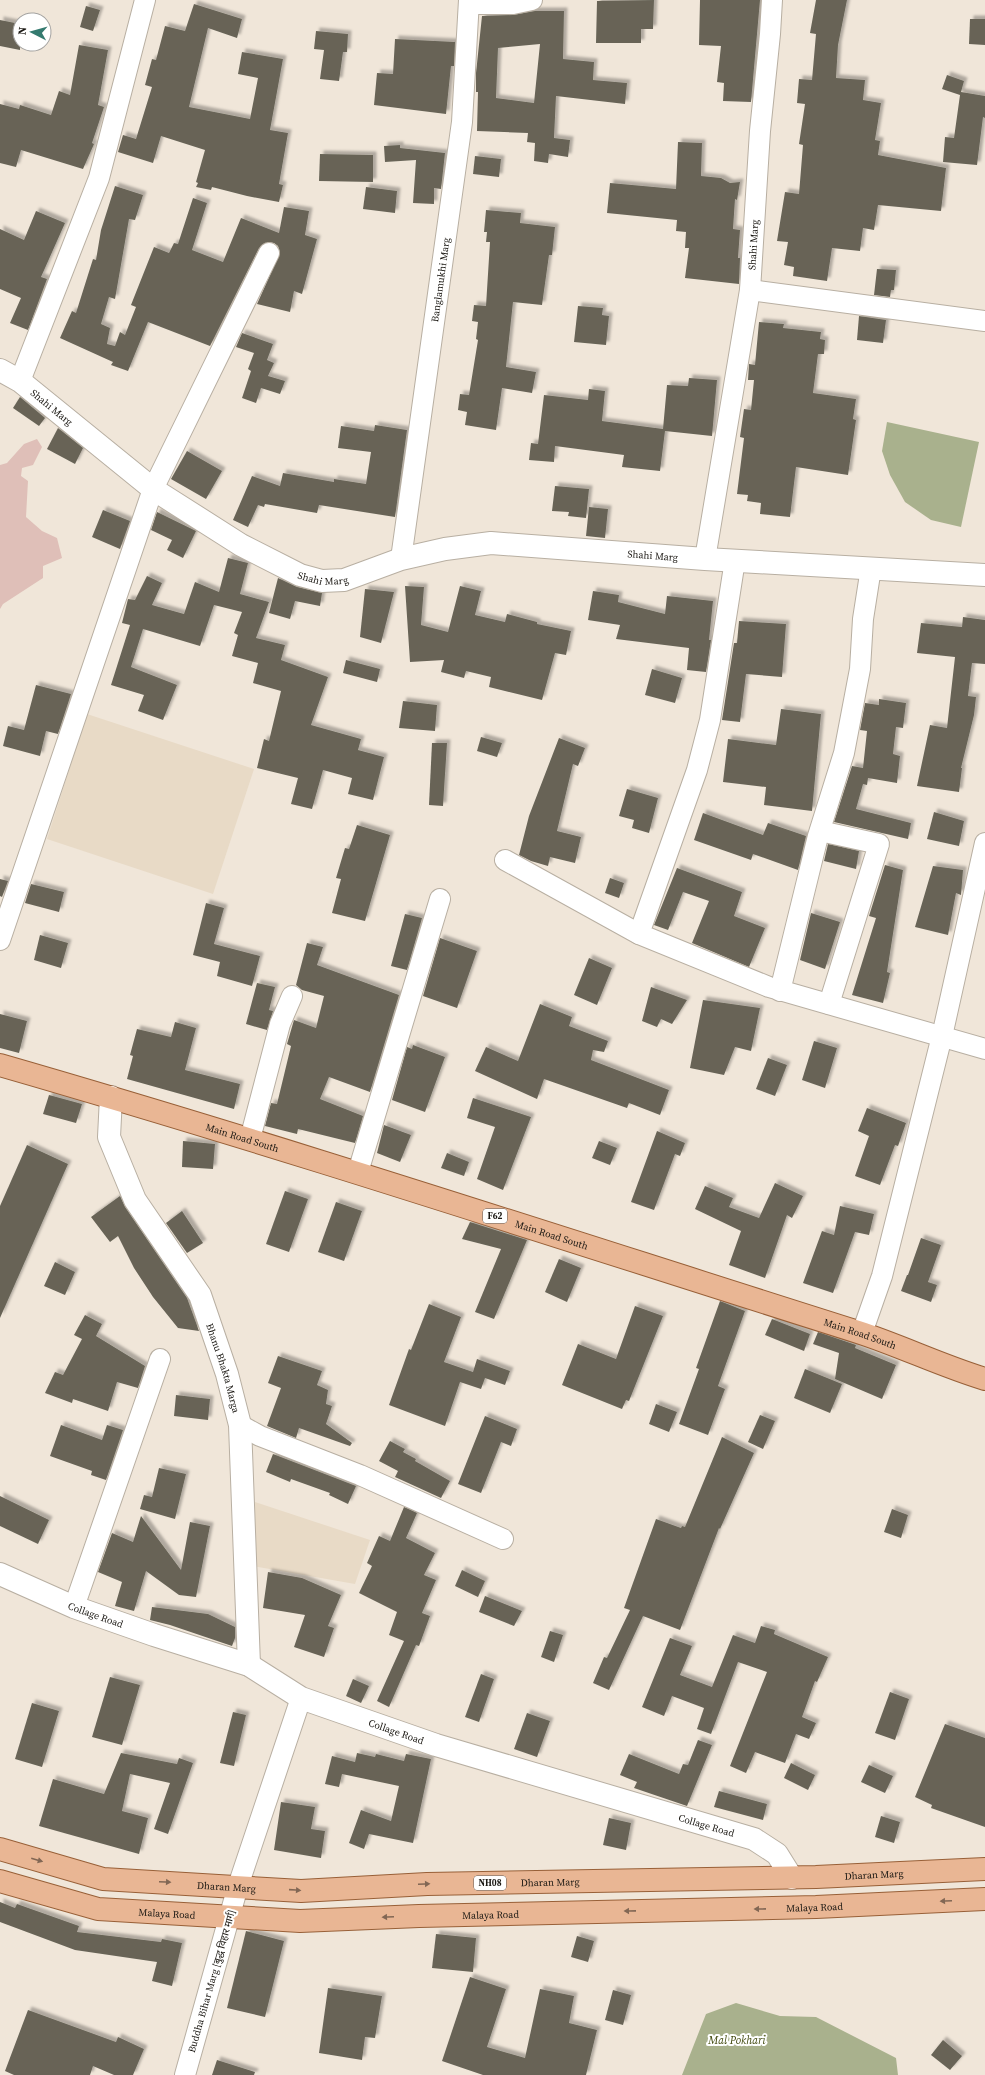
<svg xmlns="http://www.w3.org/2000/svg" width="985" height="2075" viewBox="0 0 985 2075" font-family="'Source Serif 4','Noto Sans Devanagari',serif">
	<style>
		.built { fill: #e8dac6 }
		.green { fill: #dfbfb8 }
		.water { fill: #a9b18d }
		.building { fill: #676457; fill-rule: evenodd; filter: url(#shadow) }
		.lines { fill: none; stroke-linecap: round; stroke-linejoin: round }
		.street-casing { stroke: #b8afa2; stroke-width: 22 }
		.secondary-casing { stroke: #b8afa2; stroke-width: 24 }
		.primary-casing { stroke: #986038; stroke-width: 24 }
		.street { stroke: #fff; stroke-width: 20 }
		.secondary { stroke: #fff; stroke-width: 22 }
		.primary { stroke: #e9b694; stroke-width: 22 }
		.oneway { fill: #826754 }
		.labels { text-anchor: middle; stroke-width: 4; stroke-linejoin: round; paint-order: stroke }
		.shield { fill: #fff; stroke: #5f5d5a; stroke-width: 1 }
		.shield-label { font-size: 9px; font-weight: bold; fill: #1b1813 }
		.street-label { font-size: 10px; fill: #1b1813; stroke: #fff }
		.water-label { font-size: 11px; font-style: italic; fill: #3e460a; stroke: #fff }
	</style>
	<defs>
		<filter id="shadow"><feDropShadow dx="3.5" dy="-3.5" stdDeviation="1" flood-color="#0004"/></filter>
	</defs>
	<rect width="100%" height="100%" fill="#f0e6d9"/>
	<g class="built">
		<path d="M87 714 254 769 213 894 47 839Z"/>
		<path d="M255 1502 370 1540 355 1584 253 1566V1522Z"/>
	</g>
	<path class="green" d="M37 439 42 447 33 465 22 468 21 476 28 481 26 517 42 531 57 538 62 558 43 566V578L3 604 0 609V465L7 463 24 444Z"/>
	<g class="water">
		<path d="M887 422 979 442 961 527 931 520 905 502 890 475 882 451Z"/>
		<path d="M736 2003 780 2016 816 2017 896 2058 898 2075H682L706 2014Z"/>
	</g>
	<g class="building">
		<path d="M654 0 653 29H641V43H596L597 1Z"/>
		<path d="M700 0H760L751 102 723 101 724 83 717 82 721 46 699 45Z"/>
		<path d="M816 0H847L838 45 836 78 865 80 863 100 881 103 875 140 880 141 878 155 946 168 941 211 878 205 874 230 863 228 860 251 832 248 827 281 793 276 794 267 784 265 788 242 777 241 785 192 799 194 803 145 799 144 805 104 797 103 799 79 812 80 816 34 810 33Z"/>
		<path d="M194 4 242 19 237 38 208 28 189 107 250 119 258 78 238 74 242 52 283 59 270 130 288 133 279 184 283 185 279 202 247 196 212 187 211 190 196 187 198 183 196 182 205 150 161 136 153 163 118 152 123 135 136 139 152 87 145 85 152 59 156 60 165 26 185 31Z"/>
		<path d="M86 6 100 10 93 31 80 27Z"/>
		<path d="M535 11H564L563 59 594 62 593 80 627 83 625 104 556 96 554 138 570 140 568 157 549 154 548 163 534 161 535 143 527 142 528 133 477 131 478 92H476V73L482 16 513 15ZM540 44 534 103 496 98 498 48Z"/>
		<path d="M970 19H985V45L969 44Z"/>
		<path d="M0 20 20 24V50L0 46Z"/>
		<path d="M316 31 348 34 347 52H343L339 81 320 79 324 50 314 49Z"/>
		<path d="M395 39 455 42 454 66H451L446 114 374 105 377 73 393 74Z"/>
		<path d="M79 45 108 50 98 105 104 107 92 143 94 144 83 169 21 150 16 167 0 163V104L19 109 20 105 51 115 59 91 70 95Z"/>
		<path d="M947 75 964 81 961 92 985 96V118L983 117 977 165 943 162 945 137 954 138 960 95 942 89Z"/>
		<path d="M678 142 702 143 701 176 721 178 730 183 740 182 737 200 735 199 733 229 740 230 738 258H740L739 284 685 278 689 248H685L686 232 676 231 677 220 607 213 610 183 676 189Z"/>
		<path d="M400 145V148L445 153 441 189 434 188V204L413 203 416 160 385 162 384 146Z"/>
		<path d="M320 154 373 155V182L319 181Z"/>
		<path d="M475 156 501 159 499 177 473 174Z"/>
		<path d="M115 186 143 195 135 220 129 219 115 299 109 297 101 324 110 328 107 344 115 346 120 332 125 335 136 307 131 305 154 247 169 253 174 243 178 244 193 198 207 203 192 250 223 262 241 218 279 233 284 207 309 211 305 235 317 239 302 294 294 291 290 312 257 304 280 253 278 246 274 243 268 242 259 248 210 346 148 322 128 371 111 365 113 362 60 338 72 311 76 313 93 259 96 260 101 230Z"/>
		<path d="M366 187 397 191 395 213 363 209Z"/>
		<path d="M486 210 521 213 520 223 555 227 552 255H549L542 305 513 302 506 367 536 372 532 393 502 388 496 430 465 425 467 412 458 410 460 394 469 395 478 340 476 339 478 322 472 321 474 305 486 306 490 242H486L487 232H484Z"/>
		<path d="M36 211 65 223 41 277 47 279 28 330 10 323 21 298 0 289V229L24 240Z"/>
		<path d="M877 269 896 270 894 290H891L890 297 874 295Z"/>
		<path d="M578 306 603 308 602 315 609 316 606 345 574 342Z"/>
		<path d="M859 316 886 320 883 343 857 340Z"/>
		<path d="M759 322 784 324 783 328 821 332 820 339 825 340 824 354H818L813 393 856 399 853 419 856 420 848 475 796 467 790 517 760 514 761 503 747 501 748 495 737 494 744 438 740 437 744 409 751 410 754 380H748L749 364 755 365Z"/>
		<path d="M242 333 273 344 267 360 274 363 268 376 285 381 280 394 261 388 256 403 242 398 251 371 248 369 254 353 236 347Z"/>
		<path d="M689 378 717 380 712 436 665 431 660 471 622 467 624 455 555 446 554 462 529 460 531 443 538 444 544 395 588 400 589 389 605 391 602 421 663 429 667 385 688 386Z"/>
		<path d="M20 397 45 418 39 426 13 408Z"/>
		<path d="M375 425 407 430 395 517 319 505 317 513 265 504 264 507 258 505 248 527 233 520 252 476 280 486 283 473 334 482V479L366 484 371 452 338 448 341 426 374 431Z"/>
		<path d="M58 428 83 448 75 464 47 449Z"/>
		<path d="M187 451 222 471 206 499 171 479Z"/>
		<path d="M555 486 589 489 586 518 568 516 569 512 552 511Z"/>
		<path d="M589 507 608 509 605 538 586 536Z"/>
		<path d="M103 510 130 521 120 549 92 537Z"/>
		<path d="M157 512 196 531 183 558 167 550 172 540 151 530Z"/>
		<path d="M228 558 248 563 240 594 269 602 256 638 285 645 281 660 328 677 311 725 361 739 358 750 384 757 373 800 348 794 352 778 323 770 312 809 291 804 298 778 257 768 264 739 269 741 281 691 253 683 258 663 232 656 238 635 234 633 242 612 214 605 200 646 143 629 131 667 177 685 163 720 138 711 144 695 111 685 130 625 122 623 128 599 135 600 147 576 162 583 152 605 184 614 195 582 219 592Z"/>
		<path d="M278 578 297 587 322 593 320 606 295 601 290 619 269 613Z"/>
		<path d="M405 586 424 587 421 625 448 632 460 586 481 591 475 615 505 622 507 614 537 622V624L571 631 566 655 555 653 542 700 489 687 491 677 466 671 464 678 441 672 444 660 410 662Z"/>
		<path d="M365 589 394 592 381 643 360 637Z"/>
		<path d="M593 591 619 595 618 602 665 614 667 596 713 601 709 640H711L706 672 687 670 689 648 616 639 620 625 588 620Z"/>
		<path d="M963 617 985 620V664L972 663 968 696 976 697 974 715 961 768H962L959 792 917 786 930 725 947 728 955 657 917 653 921 623 962 627Z"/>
		<path d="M739 621 786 624 782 677 746 674 740 722 722 720 734 643H737Z"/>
		<path d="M346 660 380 669 377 682 343 673Z"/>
		<path d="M652 669 682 678 675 703 645 695Z"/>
		<path d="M36 685 71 694 58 734 46 731 40 756 3 746 8 726 24 730Z"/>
		<path d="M879 699 906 703 903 728 896 727 893 754 900 756 897 783 868 778 867 785 863 784 856 809 911 823 908 839 834 822 852 766 863 768 867 731 860 730 865 703 879 705Z"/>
		<path d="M403 701 437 705 435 731 399 728Z"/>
		<path d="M781 709 821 714 812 811 764 805 766 787 723 782 728 739 776 745Z"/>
		<path d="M481 737 502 743 497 757 477 751Z"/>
		<path d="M559 738 585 748 578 766 573 764 557 831 581 837 575 863 550 857 548 866 531 861 519 855 529 816Z"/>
		<path d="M432 743H447L443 806 429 805Z"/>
		<path d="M627 789 658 798 649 833 632 828 634 820 619 816Z"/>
		<path d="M934 812 964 821 959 846 927 839Z"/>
		<path d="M703 813 763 835 768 823 806 836 798 870 753 854 751 860 694 840Z"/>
		<path d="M357 825 390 835 365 921 332 913 341 879 336 878 345 848 349 849Z"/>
		<path d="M828 844 859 851 856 869 824 861Z"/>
		<path d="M885 865 903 870 887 972 890 973 883 1003 852 995 876 918 869 916Z"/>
		<path d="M933 866 963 870 961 895 956 893 948 935 915 927Z"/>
		<path d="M677 868 742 892 734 916 765 928 749 967 692 943 709 901 683 892 668 930 654 925Z"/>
		<path d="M610 878 624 883 619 898 605 893Z"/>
		<path d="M0 879 8 881 2 897 0 896Z"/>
		<path d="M31 884 64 892 59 912 25 903Z"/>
		<path d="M206 903 224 908 214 944 260 956 252 986 217 976 220 962 193 955Z"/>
		<path d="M811 913 840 922 825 969 800 960Z"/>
		<path d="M405 914 422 918 407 970 391 966Z"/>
		<path d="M40 935 68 943 61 968 34 960Z"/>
		<path d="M440 938 477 951 457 1008 423 996Z"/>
		<path d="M307 943 323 947 317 965 399 995 370 1092 329 1077 320 1099 363 1116 355 1143 298 1129 297 1134 265 1126 271 1103 277 1104 291 1046 287 1044 294 1020 316 1028 324 996 302 990 296 985Z"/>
		<path d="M589 958 612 968 597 1005 574 995Z"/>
		<path d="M257 983 275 987 269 1010 273 1011 267 1030 246 1024Z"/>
		<path d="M651 987 687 1000 672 1024 661 1019 657 1027 642 1021Z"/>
		<path d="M703 1000 760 1008 751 1051 735 1047 724 1075 690 1068Z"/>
		<path d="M540 1004 572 1017 569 1026 608 1041 604 1052 593 1050 591 1060 669 1090 660 1115 629 1103 627 1108 544 1079 537 1099 475 1071 486 1047 518 1061Z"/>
		<path d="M0 1014 27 1021 19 1053 0 1048Z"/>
		<path d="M175 1022 196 1028 185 1070 240 1084 234 1109 127 1079 133 1056 130 1055 137 1029 171 1037Z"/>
		<path d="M814 1041 837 1048 825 1088 802 1080Z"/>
		<path d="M413 1045 445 1057 425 1112 392 1100 407 1047 412 1049Z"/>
		<path d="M768 1058 787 1065 775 1096 756 1089Z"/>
		<path d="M49 1095 82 1104 76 1123 43 1114Z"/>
		<path d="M473 1098 531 1117 503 1190 477 1179 495 1127 467 1118Z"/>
		<path d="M867 1108 906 1123 898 1146 895 1145 880 1185 855 1176 869 1136 858 1131Z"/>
		<path d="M384 1125 411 1135 400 1162 377 1153Z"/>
		<path d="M657 1131 685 1143 680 1156 675 1154 654 1210 631 1202Z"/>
		<path d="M183 1141 215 1144 213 1169 182 1167Z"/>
		<path d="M599 1141 617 1148 610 1165 592 1158Z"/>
		<path d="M27 1145 68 1164 0 1318V1206Z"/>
		<path d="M447 1153 469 1162 464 1176 441 1168Z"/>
		<path d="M775 1183 803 1196 792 1218 787 1215 765 1278 729 1265 741 1231 695 1209 705 1186 733 1198 729 1207 759 1218Z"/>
		<path d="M285 1191 308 1199 289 1252 266 1244Z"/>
		<path d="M120 1196 125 1207 187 1298 199 1331 178 1328 153 1297 134 1268 118 1236 110 1242 91 1217Z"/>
		<path d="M336 1202 362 1211 344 1261 318 1252Z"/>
		<path d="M840 1206 874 1214 869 1235 855 1232 833 1293 803 1283 822 1231 834 1235Z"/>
		<path d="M182 1211 203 1243 187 1253 166 1223Z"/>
		<path d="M470 1222 527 1240 494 1319 475 1312 501 1249 462 1239Z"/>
		<path d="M921 1238 941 1245 928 1282 937 1285 931 1302 901 1291 907 1275H908Z"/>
		<path d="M559 1259 581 1268 567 1302 545 1292Z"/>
		<path d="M55 1262 75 1272 65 1295 44 1286Z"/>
		<path d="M720 1301 745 1311 718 1386 725 1389 708 1435 679 1424 699 1369 696 1368Z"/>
		<path d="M429 1304 461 1317 444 1362 473 1372 477 1359 510 1371 505 1385 485 1378 481 1389 460 1382 445 1426 389 1405 409 1349 411 1350Z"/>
		<path d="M635 1306 663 1316 629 1401 626 1400 622 1409 562 1385 578 1344 616 1359Z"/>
		<path d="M85 1315 102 1324 96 1336 145 1366 138 1388 117 1382 108 1411 73 1399 72 1403 45 1393 55 1372 63 1375 82 1339 74 1335Z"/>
		<path d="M772 1319 810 1334 804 1351 765 1335Z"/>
		<path d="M818 1332 856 1345 855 1348 896 1365 882 1399 835 1379 839 1353 813 1344Z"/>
		<path d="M278 1356 322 1371 317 1385 328 1390 326 1404 332 1406 326 1424 352 1443 350 1446 299 1428 296 1438 267 1426 281 1388 268 1383Z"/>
		<path d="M805 1369 842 1384 830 1413 794 1398Z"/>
		<path d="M176 1395 210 1399 208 1420 174 1416Z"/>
		<path d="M656 1404 677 1412 669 1432 649 1424Z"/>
		<path d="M760 1415 775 1421 763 1449 748 1442Z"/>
		<path d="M485 1416 517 1429 511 1446 501 1442 481 1493 458 1484Z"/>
		<path d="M61 1425 102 1440 107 1425 123 1430 106 1480 91 1475 92 1471 50 1456Z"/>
		<path d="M722 1437 754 1453 720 1529 719 1528 680 1630 643 1616 609 1690 593 1683 604 1657 607 1658 630 1610 624 1608 656 1519 681 1528 682 1526 685 1527Z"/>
		<path d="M390 1441 405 1449 403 1452 416 1459 415 1461 450 1481 441 1498 395 1477 398 1471 379 1461Z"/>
		<path d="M273 1454 356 1486 348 1504 329 1495 330 1493 291 1479 290 1482 266 1472Z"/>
		<path d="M159 1468 186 1474 175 1519 140 1509 144 1495 152 1497Z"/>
		<path d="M0 1496 49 1520 38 1544 0 1526Z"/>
		<path d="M404 1507 417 1513 406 1538 435 1553 424 1575 436 1580 422 1613 430 1616 419 1646 416 1645 389 1707 377 1701 404 1641 389 1635 397 1612 359 1593 372 1566 367 1563 379 1536 390 1541Z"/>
		<path d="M892 1509 908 1515 901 1538 884 1532Z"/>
		<path d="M141 1516 181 1570 190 1522 210 1526 196 1597 179 1595 146 1571 134 1611 115 1606 122 1582 98 1572 112 1533 133 1542Z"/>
		<path d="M462 1570 485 1581 478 1597 455 1586Z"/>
		<path d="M268 1572 302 1578 341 1595 328 1626 334 1628 324 1657 294 1647 305 1615 263 1608Z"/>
		<path d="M485 1596 522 1611 514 1626 479 1612Z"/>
		<path d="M152 1607 208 1614 235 1627V1638L232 1646 170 1625 150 1620Z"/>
		<path d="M761 1626 775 1630 774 1634 828 1657 817 1682 815 1681 802 1717 816 1723 809 1739 796 1734 785 1763 755 1752 746 1773 730 1766 767 1672 738 1662 711 1734 697 1729 704 1708 672 1696 664 1716 642 1707 670 1638 692 1646 680 1675 712 1687 733 1635 755 1643Z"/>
		<path d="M550 1631 563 1635 554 1662 541 1657Z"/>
		<path d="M481 1674 494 1679 479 1722 465 1717Z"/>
		<path d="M110 1677 140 1685 122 1745 92 1737Z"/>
		<path d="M353 1679 369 1686 361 1703 346 1696Z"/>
		<path d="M890 1692 909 1699 895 1740 875 1733Z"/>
		<path d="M32 1703 59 1711 42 1767 15 1759Z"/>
		<path d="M233 1712 246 1715 234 1766 220 1763Z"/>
		<path d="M527 1713 550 1721 537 1757 514 1749Z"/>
		<path d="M945 1724 985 1738V1827L931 1808 932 1805 915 1797Z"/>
		<path d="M698 1740 712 1745 687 1806 634 1788 637 1782 620 1775 629 1754 679 1774 683 1764 688 1765Z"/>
		<path d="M121 1753 177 1764 179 1758 193 1763 168 1834 154 1829 170 1783 130 1774 122 1811 148 1818 139 1854 39 1826 53 1779 104 1794Z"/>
		<path d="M357 1753 375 1757 376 1754 404 1761 406 1754 431 1759 413 1843 369 1834 364 1849 349 1843 361 1810 391 1821 399 1786 342 1774 339 1787 325 1784 332 1756 355 1762Z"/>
		<path d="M791 1763 815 1775 808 1790 784 1778Z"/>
		<path d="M869 1765 893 1776 885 1793 861 1782Z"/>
		<path d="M719 1791 767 1804 763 1820 714 1807Z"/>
		<path d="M281 1802 315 1807 311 1829 325 1831 321 1858 274 1850Z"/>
		<path d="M881 1816 900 1822 894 1843 875 1837Z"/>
		<path d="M609 1818 631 1823 626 1850 603 1845Z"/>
		<path d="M0 1902 15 1908 17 1904 79 1926 77 1932 161 1942 162 1939 182 1943 172 1986 152 1981 157 1962 75 1950 0 1922Z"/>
		<path d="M246 1931 284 1941 265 2017 227 2008Z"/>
		<path d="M436 1934 476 1938 473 1972 432 1968Z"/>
		<path d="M577 1936 594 1941 588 1962 571 1957Z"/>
		<path d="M470 1977 506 1989 487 2047 525 2058 540 1989 574 1996 569 2023 597 2030 586 2075H483L442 2061Z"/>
		<path d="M328 1988 382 1996 375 2038 365 2037 362 2060 319 2053Z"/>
		<path d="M613 1990 631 1995 623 2025 605 2020Z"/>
		<path d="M28 2010 116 2042 118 2037 144 2049 133 2075H114L93 2066 90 2075H14L5 2071Z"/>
		<path d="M943 2040 962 2056 950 2070 931 2055Z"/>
		<path d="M217 2060 255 2072 254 2075H212Z"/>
	</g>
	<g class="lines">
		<g class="street-casing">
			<g id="street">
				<path d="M470 4H513L532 0"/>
				<path d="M750 290 985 321"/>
				<path d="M20 381 99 178 145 0"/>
				<path id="s1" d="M401 559 462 122 469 0"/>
				<path id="s2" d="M705 559 750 290 760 131 770 34 772 0"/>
				<path d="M735 560 710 720 697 770 639 934 769 987 985 1049"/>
				<path d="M820 831 879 844 829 1004"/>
				<path d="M505 860 639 934"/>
				<path d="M0 940 153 489 269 253"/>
				<path d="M780 991 818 836 844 753 860 669 863 619 871 568"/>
				<path d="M250 1139 280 1024 292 996"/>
				<path d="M358 1172 440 899"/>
				<path d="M862 1333 882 1276 942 1036 985 843"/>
				<path d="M240 1425 260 1436 360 1475 503 1539"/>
				<path d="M74 1607 160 1359"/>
				<path d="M185 2075 238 1886 301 1698"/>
			</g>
		</g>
		<g class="secondary-casing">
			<g id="secondary">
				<path id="s3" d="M0 370 20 381 153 489 241 545 300 575 322 581 344 580 401 559 445 549 491 543 705 559 985 575"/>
				<path id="s4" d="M111 1097 109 1137 135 1200 200 1295 227 1374 240 1425 249 1665"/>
				<path id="s5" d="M0 1574 74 1607 154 1635 249 1665 301 1698 436 1745 754 1839 777 1854 792 1878"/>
			</g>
		</g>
		<g class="primary-casing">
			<g id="primary">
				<path id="s6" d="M0 1065C288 1148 573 1242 858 1332 901 1346 942 1366 985 1379"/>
				<path id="s7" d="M0 1849 103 1879 301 1891 427 1884 816 1877 985 1869"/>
				<path id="s8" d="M0 1881 98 1909 300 1921 419 1916 816 1907 985 1899"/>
			</g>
		</g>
		<use href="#street" class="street"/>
		<use href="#secondary" class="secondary"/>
		<use href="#primary" class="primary"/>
	</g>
	<defs><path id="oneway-solid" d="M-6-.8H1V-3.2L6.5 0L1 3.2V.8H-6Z"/></defs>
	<g class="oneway">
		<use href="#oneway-solid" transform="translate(37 1860) rotate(16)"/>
		<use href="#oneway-solid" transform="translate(165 1882) rotate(3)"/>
		<use href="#oneway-solid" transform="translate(424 1884) rotate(-2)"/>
		<use href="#oneway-solid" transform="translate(295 1890) rotate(4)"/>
		<use href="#oneway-solid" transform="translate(946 1901) rotate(177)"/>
		<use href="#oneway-solid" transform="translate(760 1909) rotate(179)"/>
		<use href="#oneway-solid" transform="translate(630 1911) rotate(179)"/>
		<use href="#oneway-solid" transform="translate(388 1917) rotate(177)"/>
	</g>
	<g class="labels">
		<g class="shield">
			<rect x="483" y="1209" width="24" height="14" rx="3"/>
			<rect x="474" y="1876" width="32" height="14" rx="3"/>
		</g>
		<g class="shield-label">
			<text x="495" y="1219">F62</text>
			<text x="490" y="1886">NH08</text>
		</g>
		<g class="street-label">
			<text dy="4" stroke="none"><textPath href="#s2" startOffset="318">Shahi Marg</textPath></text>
			<text dy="4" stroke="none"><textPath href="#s1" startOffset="282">Banglamukhi Marg</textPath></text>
			<text dy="4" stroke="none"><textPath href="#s3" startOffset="64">Shahi Marg</textPath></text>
			<text dy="4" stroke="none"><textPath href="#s3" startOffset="724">Shahi Marg</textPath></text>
			<text dy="4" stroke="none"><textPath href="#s3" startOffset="388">Shahi Marg</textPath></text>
			<text dy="4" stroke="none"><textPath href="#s6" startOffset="253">Main Road South</textPath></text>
			<text dy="4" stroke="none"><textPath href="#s6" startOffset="577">Main Road South</textPath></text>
			<text dy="4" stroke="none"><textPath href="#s6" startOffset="901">Main Road South</textPath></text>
			<text dy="4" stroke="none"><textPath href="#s4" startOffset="300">Bhanu Bhakta Marga</textPath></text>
			<text dy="4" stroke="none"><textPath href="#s5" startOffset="104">Collage Road</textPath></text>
			<text dy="4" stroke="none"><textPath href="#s5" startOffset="428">Collage Road</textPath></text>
			<text dy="4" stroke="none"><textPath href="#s5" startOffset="752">Collage Road</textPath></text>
			<text dy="4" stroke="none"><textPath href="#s7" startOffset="879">Dharan Marg</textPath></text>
			<text dy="4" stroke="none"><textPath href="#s7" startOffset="555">Dharan Marg</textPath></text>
			<text dy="4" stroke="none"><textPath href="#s7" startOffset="231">Dharan Marg</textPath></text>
			<text dy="4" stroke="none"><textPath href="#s8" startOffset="819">Malaya Road</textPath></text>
			<text dy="4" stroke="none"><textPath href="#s8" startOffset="171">Malaya Road</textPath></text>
			<text dy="4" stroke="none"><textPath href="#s8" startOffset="495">Malaya Road</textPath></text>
			<text transform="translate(211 1981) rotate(-74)" y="4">Buddha Bihar Marg [बुद्ध विहार मार्ग]</text>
		</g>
		<g class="water-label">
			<text x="737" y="2044">Mal Pokhari</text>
		</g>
	</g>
	<g transform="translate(32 32) rotate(276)"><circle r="19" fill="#ffffff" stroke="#a4a3a1"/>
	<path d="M0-3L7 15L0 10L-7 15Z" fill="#347a6f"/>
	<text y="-6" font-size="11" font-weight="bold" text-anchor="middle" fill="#1b1813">N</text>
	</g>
</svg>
